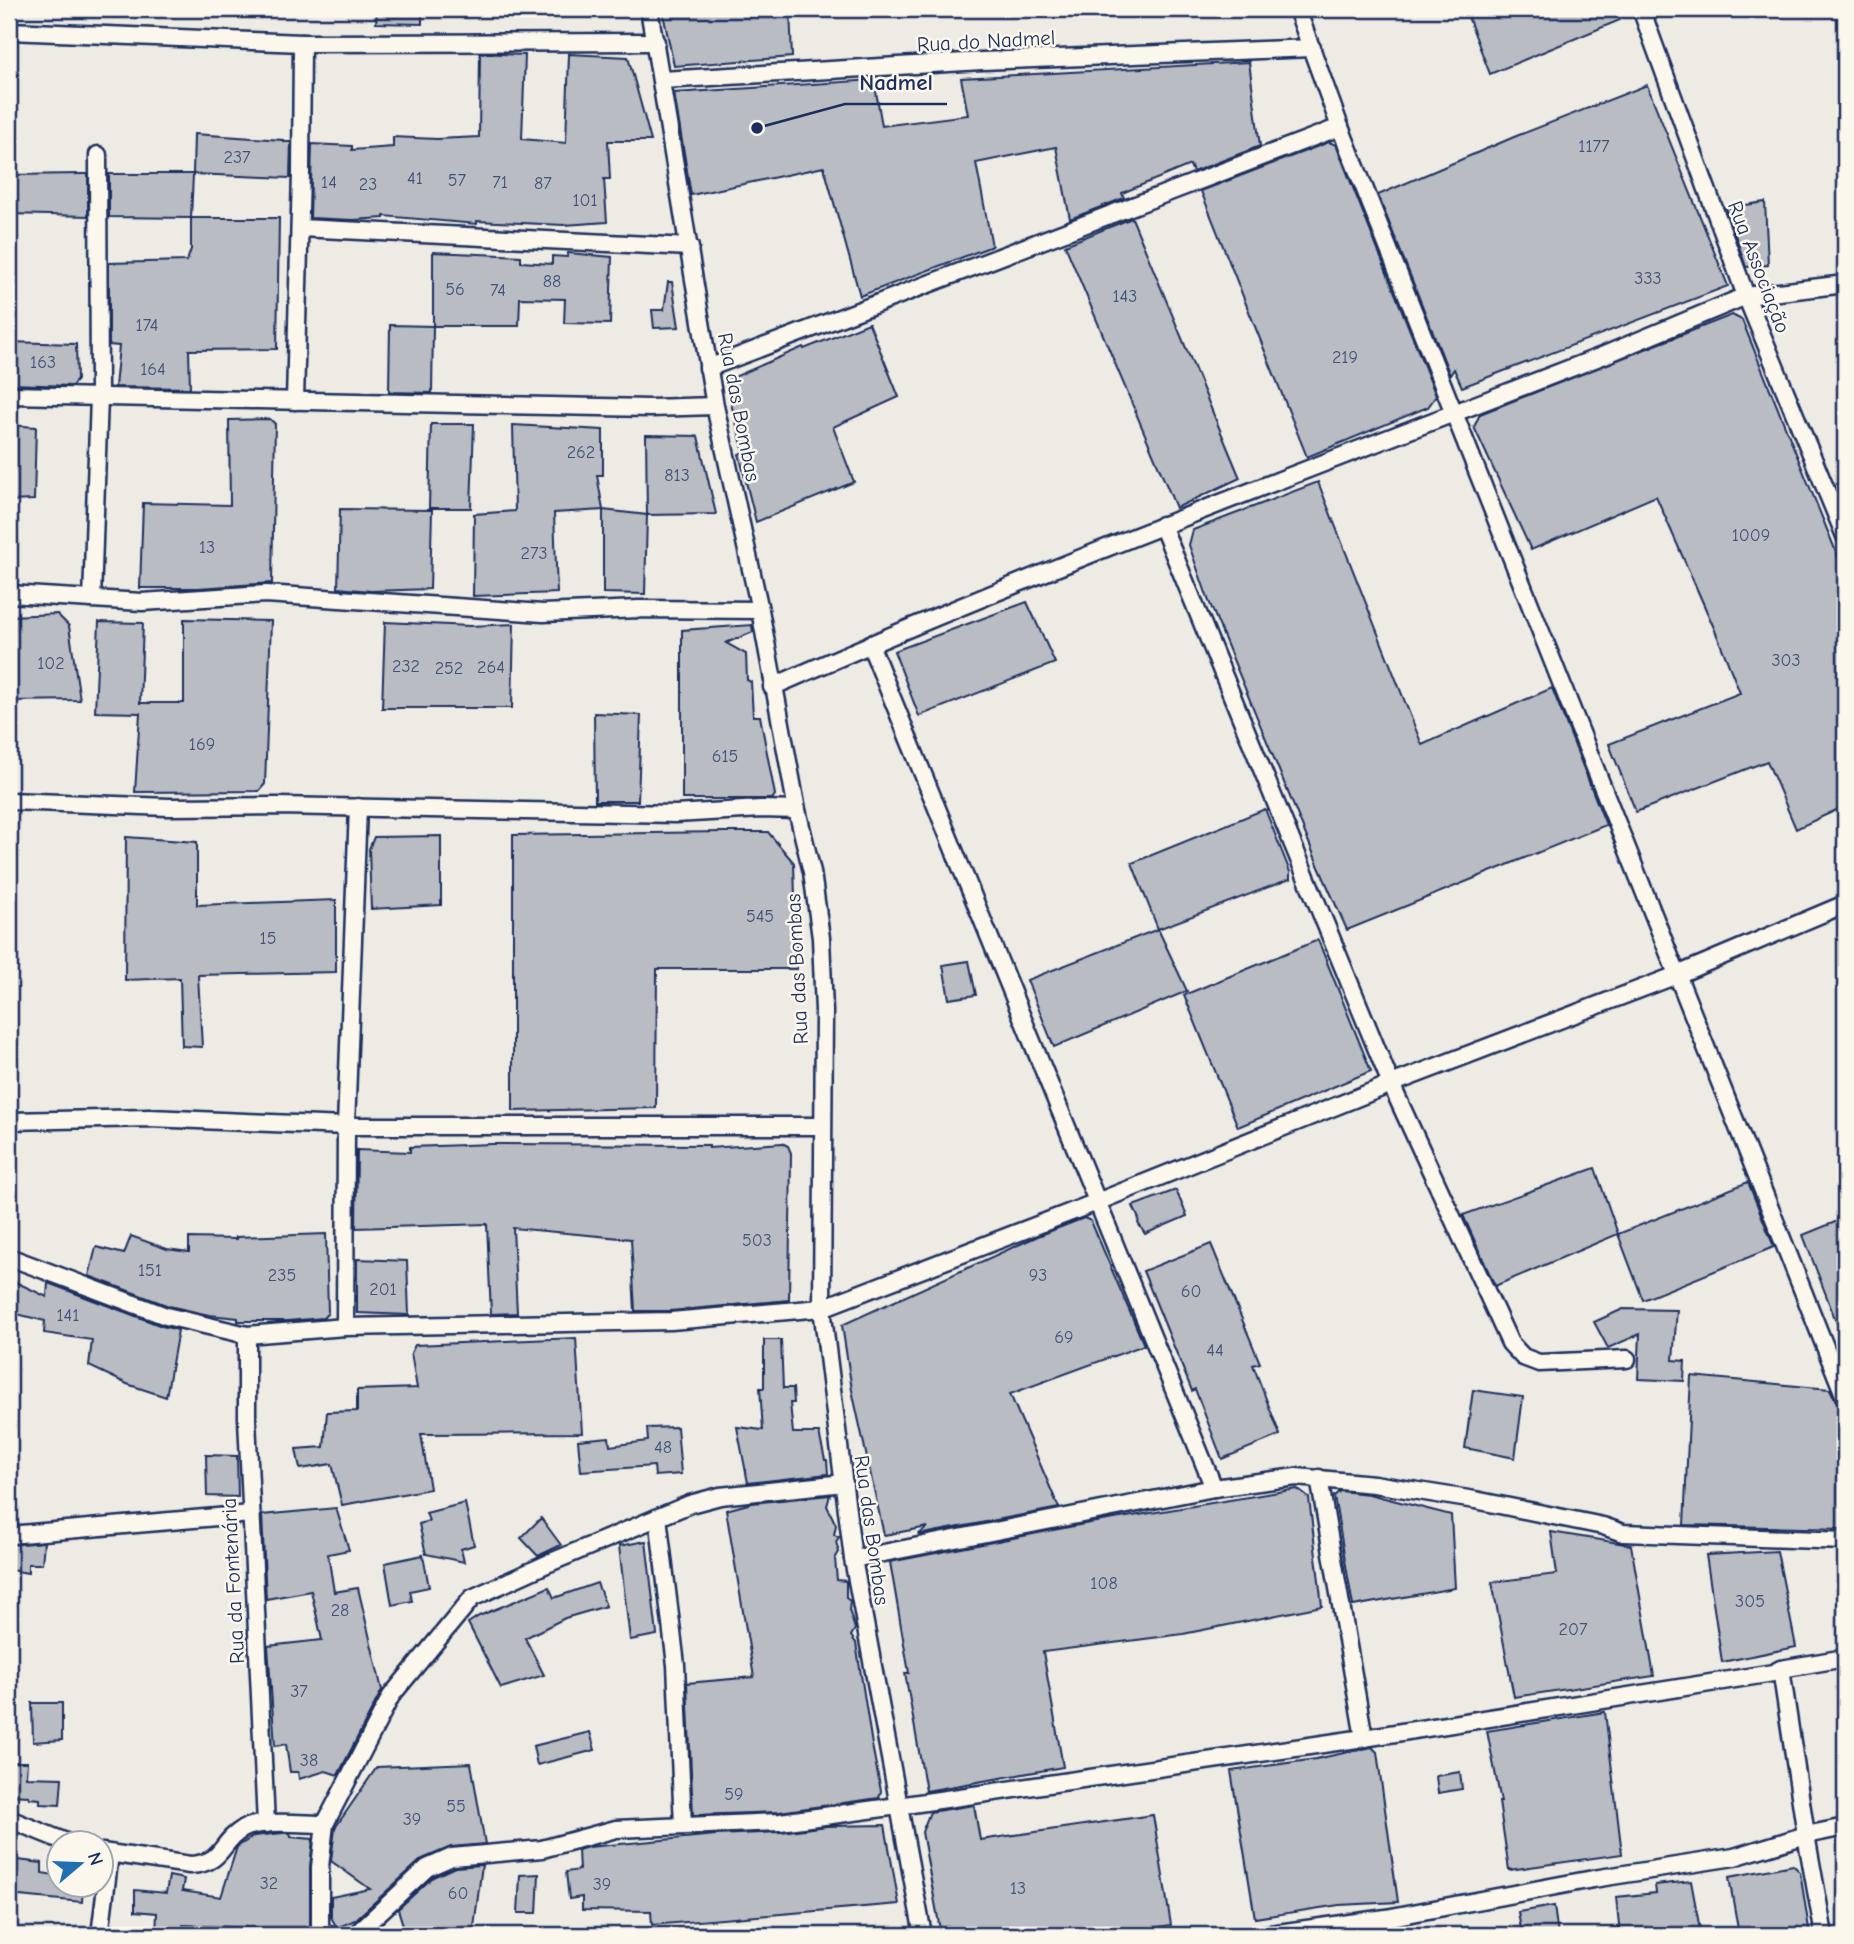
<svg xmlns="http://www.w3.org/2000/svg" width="1854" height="1944" viewBox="0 0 1854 1944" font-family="'Comic Neue',sans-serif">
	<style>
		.building { fill: #b9bcc3; stroke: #1b2f5e; stroke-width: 2 }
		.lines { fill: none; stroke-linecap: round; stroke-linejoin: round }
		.minor-casing { stroke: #1b2f5e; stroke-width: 21 }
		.minor { stroke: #fbf7ec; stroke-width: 16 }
		.labels { text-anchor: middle; stroke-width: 5; stroke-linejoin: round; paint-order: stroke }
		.number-label { font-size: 18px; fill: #425277 }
		.street-label { font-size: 21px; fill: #1b2f5e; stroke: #fbf7ec }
		.leader { fill: none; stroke: #1b2f5e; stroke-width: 2.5 }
		.callout-dot { fill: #1b2f5e; stroke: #fbf7ec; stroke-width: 2.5 }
		.callout-label { font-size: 23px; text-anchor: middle; font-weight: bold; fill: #1b2f5e; stroke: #fbf7ec; stroke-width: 5; stroke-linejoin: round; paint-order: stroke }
	</style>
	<rect width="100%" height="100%" fill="#eeebe4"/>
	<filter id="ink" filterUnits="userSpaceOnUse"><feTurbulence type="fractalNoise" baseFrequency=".0143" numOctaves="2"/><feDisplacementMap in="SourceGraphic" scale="14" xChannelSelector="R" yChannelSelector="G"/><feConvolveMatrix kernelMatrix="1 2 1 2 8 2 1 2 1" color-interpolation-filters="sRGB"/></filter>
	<g filter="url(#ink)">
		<g class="building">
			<path d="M377 9H422V24L376 23Z"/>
			<path d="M662 9H790L792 57 674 66Z"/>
			<path d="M1465 9H1616L1620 20 1490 74Z"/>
			<path d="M480 53 525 55 522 139 566 143 569 54 628 57 651 141H608L610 179H604L607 222 564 225 477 221V224L384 216V218L353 220 310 218 312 144 352 146V150L393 147V137L437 139 479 137Z"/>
			<path d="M1249 62 1260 146 1193 172 1190 165 1122 193 1124 198 1070 219 1056 147 976 163 992 246 860 296 824 167 691 195 674 93 874 80 882 126 968 115 961 78Z"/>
			<path d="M1647 85 1728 286 1462 387 1454 369 1450 375 1378 195 1514 137Z"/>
			<path d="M194 134 283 140V142H291L290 178 193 174Z"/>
			<path d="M1329 142 1336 145 1436 396 1428 407 1307 457 1201 191Z"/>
			<path d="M82 174H88V216L9 214V175Z"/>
			<path d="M109 174H193L191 218 109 217Z"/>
			<path d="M1765 202 1768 265 1746 267 1726 208Z"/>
			<path d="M191 218H279L277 349 189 350 190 388 115 387 119 346 109 345V263L187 261 191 249Z"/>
			<path d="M1132 218 1240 478 1176 508 1065 245Z"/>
			<path d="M433 252 521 256V262L552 264V256L567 257 568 253 612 257 610 324 564 323 565 299 520 298 519 326H433Z"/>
			<path d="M668 282H672L679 327 654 328 652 310H664Z"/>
			<path d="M1732 315 1742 320 1845 574V806L1796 829 1767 761 1636 812 1609 744 1740 693 1714 628 1656 496 1531 550 1474 427 1480 414Z"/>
			<path d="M869 323 899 397 833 427 854 482 756 522 739 454 744 452 725 381 803 347 804 349Z"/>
			<path d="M390 325 433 326 432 393 389 392Z"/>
			<path d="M9 342 76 344 77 380 72 386 9 384Z"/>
			<path d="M270 419 275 424 272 583 198 588H140L143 503 230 505 229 420Z"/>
			<path d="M431 424H474L471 508H429Z"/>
			<path d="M9 425 36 427 34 500 9 501Z"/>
			<path d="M513 425 603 430V475H597L603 510 554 513 557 593 473 596 474 514 515 511Z"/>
			<path d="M646 435 698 436 716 514 647 515Z"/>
			<path d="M1318 482 1422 745 1552 688 1606 825 1347 930 1319 867 1208 599 1189 545 1193 530Z"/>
			<path d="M340 509 432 510 430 589 371 591 338 588Z"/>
			<path d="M603 510 647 515 645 594 603 593Z"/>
			<path d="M1027 602 1055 663 919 716 894 651Z"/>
			<path d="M57 614 69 626 80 700 9 701V616Z"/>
			<path d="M184 619 271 621 265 784 259 791 135 792 140 713 95 712 99 622 143 623 140 703H184Z"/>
			<path d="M385 622 470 626 514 624 512 708H382Z"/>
			<path d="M752 625 753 632 726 643 746 654 747 680 751 682 753 716H760L775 795 772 799H682V630Z"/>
			<path d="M594 713 641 715 638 801H595Z"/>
			<path d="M1265 809 1290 872V879L1158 929 1132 863Z"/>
			<path d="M723 832H768L794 863 797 969H657L656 1108 513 1111V835Z"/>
			<path d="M441 836V905L371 909 369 849 374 837Z"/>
			<path d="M126 837 197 842V905L336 900V972L198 975 202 1047 182 1046 180 978 125 980Z"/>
			<path d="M1158 929 1187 991 1054 1047 1027 980Z"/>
			<path d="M1318 940 1371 1071 1238 1127 1184 995Z"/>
			<path d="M969 961 976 995 949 999 943 965Z"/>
			<path d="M782 1143 788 1146 791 1153 789 1300 670 1311H635L631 1239 513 1228 517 1313 491 1314 487 1224 356 1228 357 1150 410 1152V1147L492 1144 709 1145V1148Z"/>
			<path d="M1595 1168 1618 1234 1495 1286 1463 1215Z"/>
			<path d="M1748 1182 1774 1247 1643 1300 1618 1234Z"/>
			<path d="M1176 1190 1187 1216 1145 1234 1138 1223 1139 1219 1133 1206Z"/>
			<path d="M1084 1218 1091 1221 1144 1345 1010 1394 1059 1508 918 1535 928 1527 884 1535 852 1390 842 1325 1038 1236Z"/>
			<path d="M1845 1218V1342H1844L1803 1235Z"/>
			<path d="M326 1234 328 1313 323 1318 287 1321H238V1318L209 1315 169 1306 89 1276 96 1247 124 1254 131 1236 167 1249 189 1252V1238L236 1239V1237Z"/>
			<path d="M1211 1244 1260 1363 1253 1365 1280 1435 1222 1459 1195 1389 1192 1391 1143 1271Z"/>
			<path d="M357 1259 407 1261 409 1315 357 1313Z"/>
			<path d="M9 1279 47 1297 48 1283 162 1326 178 1330 166 1397 127 1384 89 1366 92 1340 44 1333 45 1321 9 1312Z"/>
			<path d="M1623 1309 1677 1310 1673 1360 1685 1361 1684 1381 1638 1379 1640 1334 1608 1348 1594 1322Z"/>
			<path d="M576 1338 582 1433 421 1434 430 1489 342 1505 332 1464 300 1469 296 1449 324 1447 327 1412 357 1411V1390L417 1388 411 1353 415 1345Z"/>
			<path d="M764 1340H781L783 1388H793L794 1403H790L793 1433H819L825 1460H827L828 1474 748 1483 737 1427 763 1430 760 1388H764Z"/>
			<path d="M1691 1376 1830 1389 1845 1419V1529L1684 1525Z"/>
			<path d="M1473 1390 1523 1397 1515 1458 1465 1448Z"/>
			<path d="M677 1427 681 1474 655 1476 654 1466 581 1471 578 1440 609 1437 610 1446 648 1441 647 1428Z"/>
			<path d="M206 1455 237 1456 238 1497 207 1496Z"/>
			<path d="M1297 1489 1309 1498 1322 1606 1183 1634 1043 1652 1063 1767 926 1791 905 1673H909L890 1562 1084 1524Z"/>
			<path d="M1340 1491 1369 1494 1451 1515 1455 1588 1353 1606 1334 1496Z"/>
			<path d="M830 1495 827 1506 836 1525 834 1535 839 1537 836 1542 839 1552 835 1559 837 1580 846 1581V1598L850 1601 849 1610 855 1629 851 1636 856 1643 872 1745 881 1791 879 1798 779 1812 693 1815 687 1683 754 1677 726 1510 752 1503Z"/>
			<path d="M465 1503 474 1545 461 1549 464 1562 426 1554 419 1524 429 1521 426 1513Z"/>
			<path d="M336 1508 349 1550 328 1554 334 1592 358 1588 382 1690 338 1775 326 1771 299 1779 298 1772H290L286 1744 275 1746 268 1646 322 1640 311 1591 266 1599 262 1515Z"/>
			<path d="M541 1518 561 1545 538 1556 521 1538Z"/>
			<path d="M1551 1532 1631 1545 1654 1676 1514 1697 1492 1582 1557 1574Z"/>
			<path d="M646 1541 657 1635 630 1640 619 1546Z"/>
			<path d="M44 1542 42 1564H28V1573L10 1570 9 1545Z"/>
			<path d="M1777 1551 1796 1647 1722 1662 1706 1555Z"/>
			<path d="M423 1555 429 1587 410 1591 412 1601 392 1605 385 1563Z"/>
			<path d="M597 1583 606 1606 565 1618 525 1638 544 1675 501 1688 468 1623 479 1616 549 1587 554 1598Z"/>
			<path d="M32 1703H62V1740L33 1742Z"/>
			<path d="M1605 1712 1622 1854 1509 1870 1499 1802H1501L1487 1731Z"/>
			<path d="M590 1732 595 1750 537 1765 533 1746Z"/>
			<path d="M1372 1747 1377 1752 1398 1902 1339 1905 1255 1918 1231 1771 1316 1759Z"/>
			<path d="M9 1762H27L26 1777 62 1778 60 1805 40 1804V1799L29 1798V1796L9 1795Z"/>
			<path d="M471 1763 485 1844 451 1847 422 1859 355 1920 337 1928 331 1917V1897L370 1889 331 1861 335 1828 377 1767Z"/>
			<path d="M1460 1772 1462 1789 1438 1793 1436 1776Z"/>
			<path d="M974 1805 980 1840 1153 1815 1171 1925 1111 1935H941L922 1832 930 1812Z"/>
			<path d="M885 1825 899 1904 652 1925 651 1911 582 1910V1897L569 1899 566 1872 579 1870 578 1850 588 1847 716 1835 781 1832 827 1826Z"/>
			<path d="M283 1833H290L291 1837 313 1839 310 1867V1930L183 1925 182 1935H156L157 1913 135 1911V1890L166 1893 169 1876 184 1879 182 1891 221 1897 237 1847 254 1836Z"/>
			<path d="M9 1859 42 1863V1873L60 1876V1885H83L82 1902 9 1895Z"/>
			<path d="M482 1865 473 1935H406L398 1909 433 1877 455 1867Z"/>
			<path d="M1793 1865 1800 1872 1810 1935H1739L1729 1877Z"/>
			<path d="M539 1874 537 1913H518L520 1875Z"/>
			<path d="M1691 1881 1701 1935H1620L1616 1897 1656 1893 1655 1885Z"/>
			<path d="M1554 1906 1558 1935H1522L1518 1912Z"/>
		</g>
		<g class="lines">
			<g class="minor-casing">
				<g id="minor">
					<path d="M649 9 715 406 760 610 797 810 812 872 821 938 824 1011 822 1308 853 1559 923 1935"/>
					<path d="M1297 9 1340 127 1454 413 1602 356 1746 296 1845 284"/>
					<path d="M1641 9 1746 296 1845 536"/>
					<path d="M9 31 302 43"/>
					<path d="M662 80 982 61 1312 48"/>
					<path d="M300 228 690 247"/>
					<path d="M708 368 1340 127"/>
					<path d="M9 395 650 408 715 406"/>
					<path d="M295 401 301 173 302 43 656 42"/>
					<path d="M1162 525 1391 1084 1510 1343 1523 1357 1539 1363 1627 1359"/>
					<path d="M9 594 142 602 266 594 543 613 639 609 760 610"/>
					<path d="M92 599 99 397 98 155"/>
					<path d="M870 644 1214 1488"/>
					<path d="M772 687C997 588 1225 501 1454 413L1845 1397"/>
					<path d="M9 801 169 807 278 806 675 814 761 809 797 810"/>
					<path d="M9 1121 150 1118 346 1126H822"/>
					<path d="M9 1257 166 1316 247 1335 345 1327 671 1321 822 1308 1097 1202 1391 1084 1677 975 1845 904"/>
					<path d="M345 1327 346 1126 358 807"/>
					<path d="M247 1335V1419L266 1824"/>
					<path d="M1319 1478 1364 1738"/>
					<path d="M658 1517 676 1665 683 1826"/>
					<path d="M9 1535 251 1514"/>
					<path d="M853 1559 1214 1488 1296 1477 1374 1484 1475 1500 1603 1526 1623 1533 1845 1541"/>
					<path d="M1781 1669 1806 1835 1824 1935"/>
					<path d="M9 1819 66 1842"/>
					<path d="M102 1852 190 1865C225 1863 219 1842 243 1829 261 1819 303 1824 325 1824"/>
					<path d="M100 1935 110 1854"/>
					<path d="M329 1935 320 1929V1867L325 1824 391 1696 472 1598 549 1563 690 1504 720 1496 844 1483"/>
					<path d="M355 1935 427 1868 452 1857 542 1849 616 1829 780 1822 898 1806 1364 1738 1773 1673 1781 1669 1845 1658"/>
					<path d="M1262 1935 1386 1918 1593 1879 1734 1857 1806 1835 1845 1827"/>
				</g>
			</g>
			<use href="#minor" class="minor"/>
		</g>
	</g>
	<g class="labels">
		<g class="number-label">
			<text x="1594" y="152">1177</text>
			<text x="237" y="163">237</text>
			<text x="415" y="184">41</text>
			<text x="457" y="186">57</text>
			<text x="329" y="188">14</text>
			<text x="500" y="188">71</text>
			<text x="543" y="189">87</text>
			<text x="368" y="190">23</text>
			<text x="585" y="206">101</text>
			<text x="1648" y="284">333</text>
			<text x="552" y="287">88</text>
			<text x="455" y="295">56</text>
			<text x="498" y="296">74</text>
			<text x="1125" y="302">143</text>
			<text x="147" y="331">174</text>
			<text x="1345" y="363">219</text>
			<text x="43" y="368">163</text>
			<text x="153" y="375">164</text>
			<text x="581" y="458">262</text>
			<text x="677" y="481">813</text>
			<text x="1751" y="541">1009</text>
			<text x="207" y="553">13</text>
			<text x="534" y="559">273</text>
			<text x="1786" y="666">303</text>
			<text x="51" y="669">102</text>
			<text x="406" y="672">232</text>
			<text x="491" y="673">264</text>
			<text x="449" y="674">252</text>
			<text x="202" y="750">169</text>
			<text x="725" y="762">615</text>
			<text x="760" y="922">545</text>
			<text x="268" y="944">15</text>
			<text x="757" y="1246">503</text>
			<text x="150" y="1276">151</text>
			<text x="282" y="1281">235</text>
			<text x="1038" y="1281">93</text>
			<text x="383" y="1295">201</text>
			<text x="1191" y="1297">60</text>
			<text x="68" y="1321">141</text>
			<text x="1064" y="1343">69</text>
			<text x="1215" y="1356">44</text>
			<text x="663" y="1453">48</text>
			<text x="1104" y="1589">108</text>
			<text x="1750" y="1607">305</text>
			<text x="340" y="1616">28</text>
			<text x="1573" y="1635">207</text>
			<text x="299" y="1697">37</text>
			<text x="309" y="1766">38</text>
			<text x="734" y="1800">59</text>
			<text x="456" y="1812">55</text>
			<text x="412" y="1825">39</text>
			<text x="269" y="1889">32</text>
			<text x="602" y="1890">39</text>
			<text x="1018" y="1894">13</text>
			<text x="458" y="1899">60</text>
		</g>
		<g class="street-label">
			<text transform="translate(986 41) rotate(-3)" y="7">Rua do Nadmel</text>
			<text transform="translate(1759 267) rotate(69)" y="7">Rua Associação</text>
			<text transform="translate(739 407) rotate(79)" y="7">Rua das Bombas</text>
			<text transform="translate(797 969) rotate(-93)" y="7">Rua das Bombas</text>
			<text transform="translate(872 1530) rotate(82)" y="7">Rua das Bombas</text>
			<text transform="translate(233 1581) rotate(-93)" y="7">Rua da Fontenária</text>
		</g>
	</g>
	<path class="leader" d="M757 128L845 104H947"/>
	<circle class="callout-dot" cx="757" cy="128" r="7"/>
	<g class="callout-label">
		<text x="896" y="90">Nadmel</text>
	</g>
	<rect width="1854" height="1944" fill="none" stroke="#fbf7ec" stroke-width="35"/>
	<rect x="18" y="18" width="1819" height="1909" fill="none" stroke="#1b2f5e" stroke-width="2.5" filter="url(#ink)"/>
	<g transform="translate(80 1864) rotate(71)"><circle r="33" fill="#fbf7ec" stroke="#a1a7b3" stroke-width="2"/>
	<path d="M0-5L12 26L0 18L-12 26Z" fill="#1f6fb2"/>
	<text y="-10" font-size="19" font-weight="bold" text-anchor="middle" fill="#1b2f5e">N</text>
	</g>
</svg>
